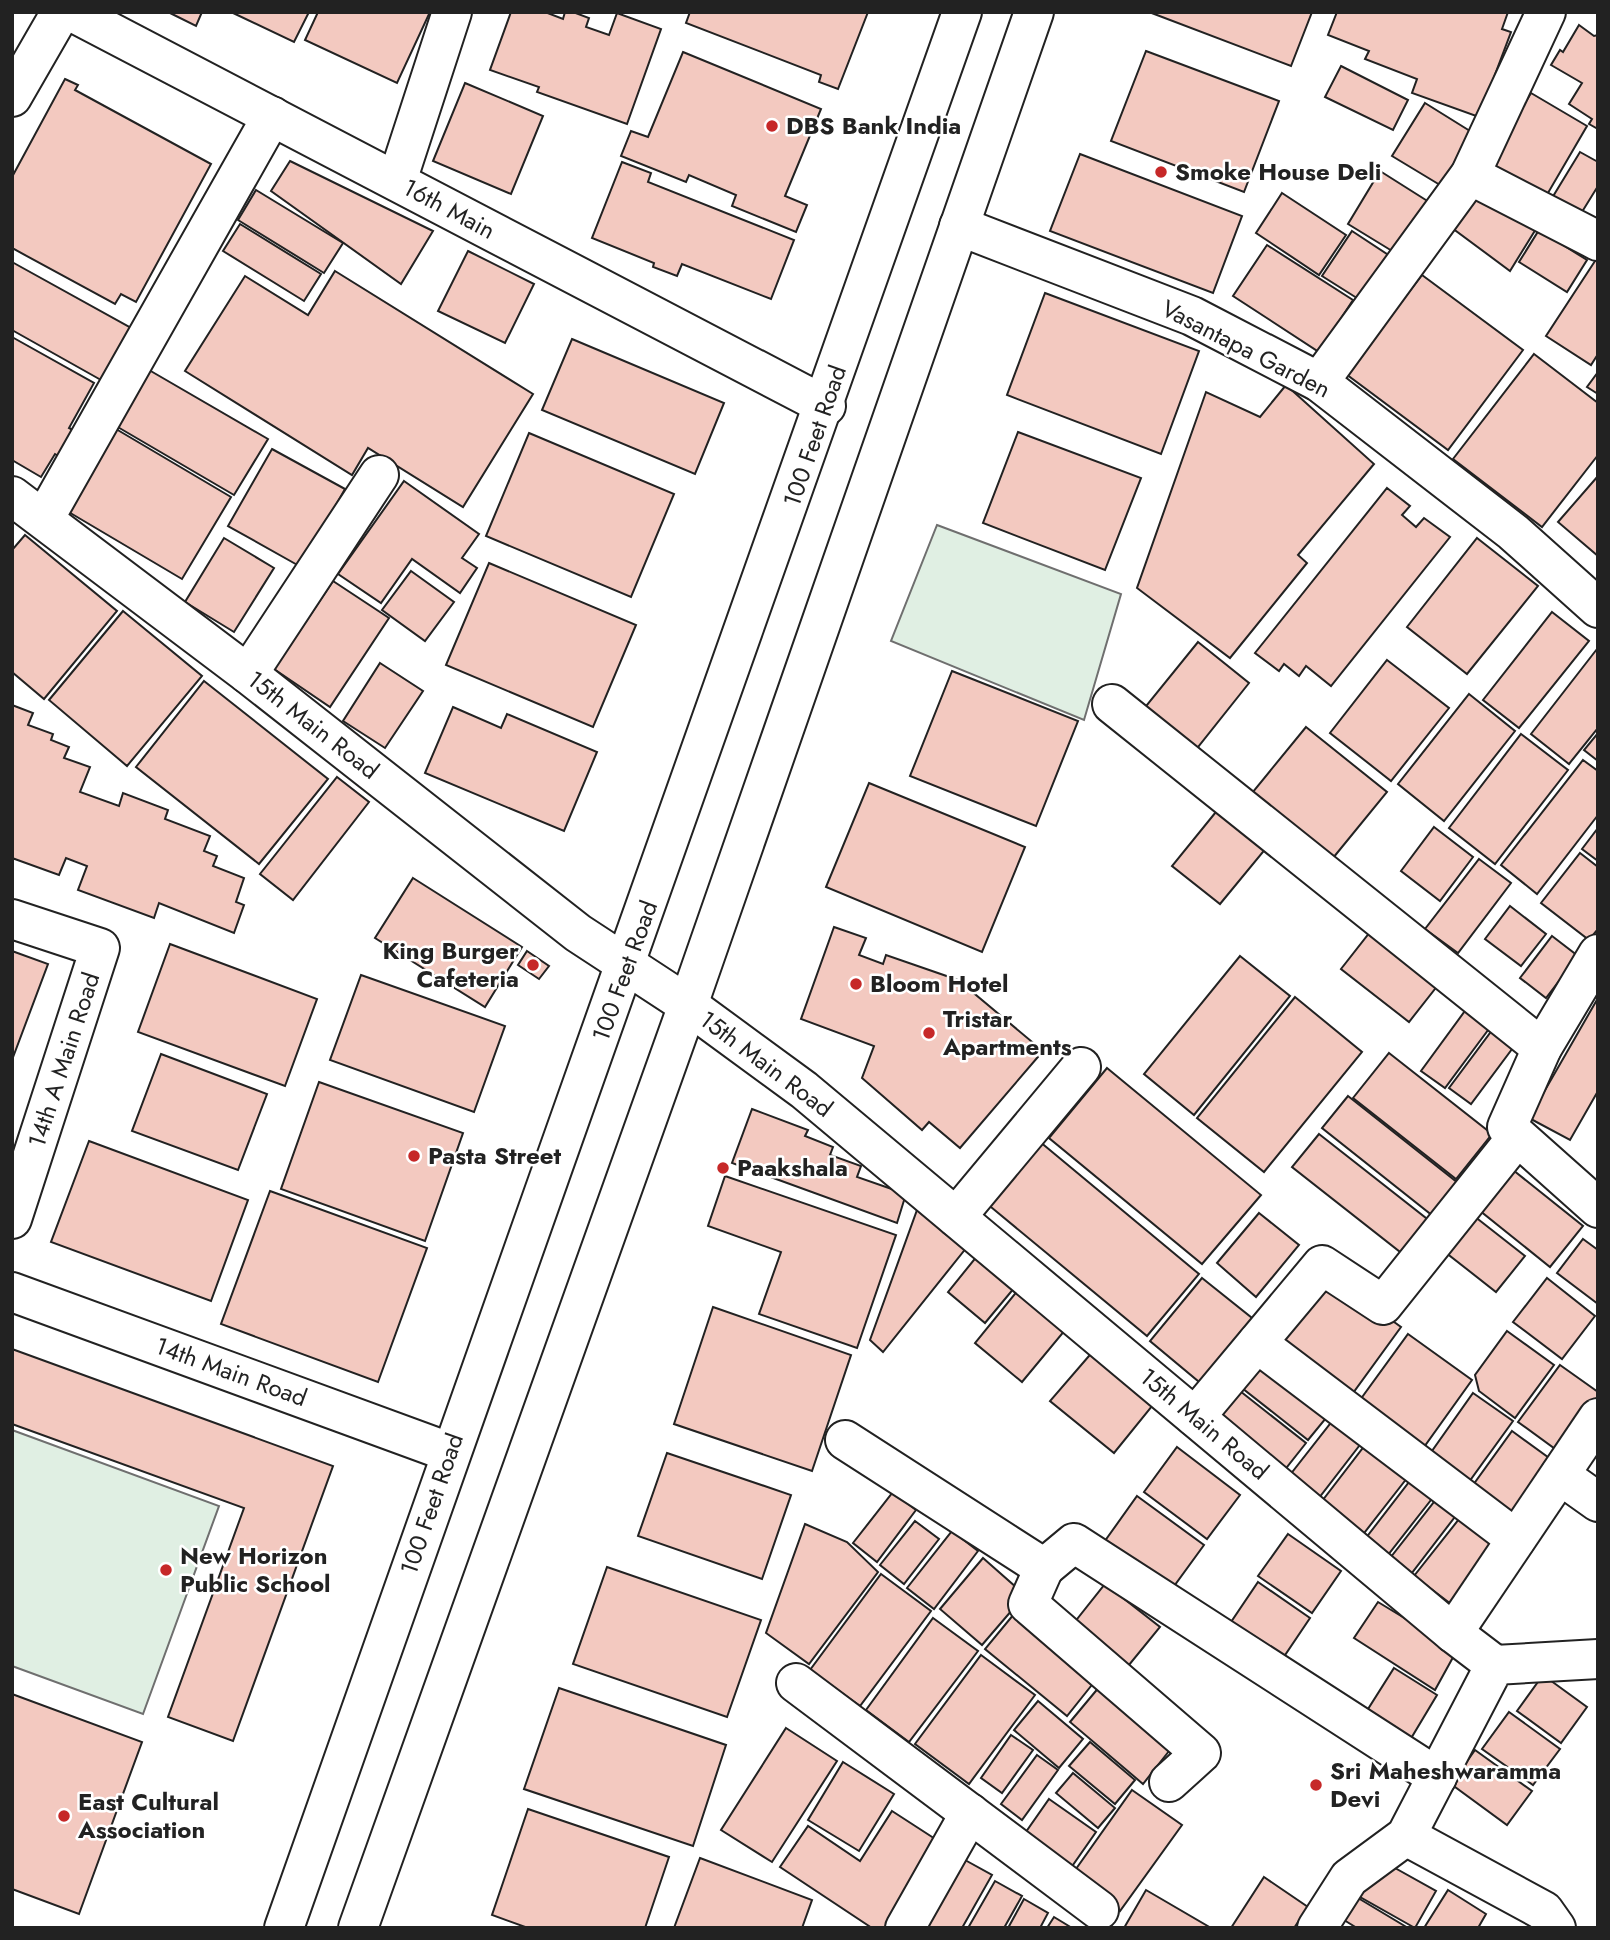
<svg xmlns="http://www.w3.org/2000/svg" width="1610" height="1940" viewBox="0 0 1610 1940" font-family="Jost,sans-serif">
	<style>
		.green { fill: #e0efe3; stroke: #6f6f6f; stroke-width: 2 }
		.building { fill: #f3c9c0; stroke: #222; stroke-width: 2 }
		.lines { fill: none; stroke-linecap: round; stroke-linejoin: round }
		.street-casing { stroke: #222; stroke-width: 42 }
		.primary-casing { stroke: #222; stroke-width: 42 }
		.street { stroke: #fff; stroke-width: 38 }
		.primary { stroke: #fff; stroke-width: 38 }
		.poi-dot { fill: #c62828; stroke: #fff; stroke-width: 2.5 }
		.labels { text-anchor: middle; stroke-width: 5; stroke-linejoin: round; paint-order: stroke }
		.poi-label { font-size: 24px; font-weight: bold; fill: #222; stroke: #fff; text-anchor: start }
		.street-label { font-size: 24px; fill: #222; stroke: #fff }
	</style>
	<rect width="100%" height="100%" fill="#fff"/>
	<g class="green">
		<path d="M937 525 1121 594 1084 720 891 641Z"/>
		<path d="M12 1430 219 1506 143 1714 12 1666Z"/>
	</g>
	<g class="building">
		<path d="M168 12H202L196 26Z"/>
		<path d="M231 12H309L294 42Z"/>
		<path d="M318 12H430L397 83 305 40Z"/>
		<path d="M511 12H545L563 19 565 12H573L589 18 586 27 609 35 617 13 661 29 627 124 537 92 539 87 490 70Z"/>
		<path d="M690 12H868L838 89 819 82 821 75 686 23Z"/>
		<path d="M1149 12H1312L1291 66Z"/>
		<path d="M1337 12H1508L1502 29 1511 32 1479 117 1412 93 1417 79 1365 59 1369 51 1328 35Z"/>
		<path d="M1579 25 1594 36 1598 35V129L1589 124 1592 119 1569 104 1582 83 1551 65 1560 50 1563 52Z"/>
		<path d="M1146 51 1279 101 1244 192 1111 141Z"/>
		<path d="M683 52 821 109 785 196 807 205 796 232 732 206 736 195 689 175 686 182 621 156 631 131 648 137Z"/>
		<path d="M1341 66 1408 100 1393 130 1325 97Z"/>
		<path d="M65 79 78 85 75 90 211 164 136 302 121 294 115 304 12 248V177Z"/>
		<path d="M465 83 543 116 511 194 433 161Z"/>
		<path d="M1531 93 1587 126 1541 205 1484 172Z"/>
		<path d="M1425 103 1478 136 1445 188 1392 156Z"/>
		<path d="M1580 152 1598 162V186L1577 220 1549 203Z"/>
		<path d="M1080 154 1242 216 1213 293 1050 231Z"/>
		<path d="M290 161 433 231 401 284 271 191Z"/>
		<path d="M622 162 651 173 648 182 794 240 771 299 682 264 677 276 653 267 654 263 592 238Z"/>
		<path d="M1380 171 1429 202 1397 254 1348 224Z"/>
		<path d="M1476 188 1539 224 1510 271 1448 225Z"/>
		<path d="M256 190 343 243 324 273 238 220Z"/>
		<path d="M1282 193 1346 235 1319 275 1256 233Z"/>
		<path d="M240 224 321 274 304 301 223 251Z"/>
		<path d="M1539 230 1587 260 1567 292 1519 262Z"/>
		<path d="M1352 231 1390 256 1360 300 1322 276Z"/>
		<path d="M1267 245 1353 300 1319 352 1233 296Z"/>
		<path d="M468 251 534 284 505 343 438 311Z"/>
		<path d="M1597 258 1598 354 1591 365 1546 336Z"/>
		<path d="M12 262 131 328 101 380 12 330Z"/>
		<path d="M335 271 533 394 463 507 368 448 352 475 185 371 245 276 308 315Z"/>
		<path d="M1422 275 1523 350 1448 450 1346 374Z"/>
		<path d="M1045 293 1199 351 1161 454 1007 395Z"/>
		<path d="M12 337 94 383 69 428 75 431 60 457 55 454 41 477 12 460Z"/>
		<path d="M572 339 724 403 695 474 542 410Z"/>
		<path d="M1534 354 1598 403V455L1542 527 1453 459Z"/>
		<path d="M149 370 268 439 234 495 116 426Z"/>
		<path d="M1598 372V394L1587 387Z"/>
		<path d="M1286 385 1374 464 1298 555 1307 563 1230 658 1137 588 1206 392 1260 417Z"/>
		<path d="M116 429 231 497 182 579 67 511Z"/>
		<path d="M1018 432 1141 478 1105 570 983 523Z"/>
		<path d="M529 433 674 494 631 597 486 536Z"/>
		<path d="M272 449 345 489 301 567 228 526Z"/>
		<path d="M1598 476V556L1558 522Z"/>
		<path d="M404 481 479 534 462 558 477 568 460 593 412 559 381 603 338 574Z"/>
		<path d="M1387 488 1410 506 1402 515 1416 527 1424 518 1450 537 1331 686 1306 666 1299 676 1284 664 1279 671 1255 653Z"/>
		<path d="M25 535 117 611 44 699 12 672V550Z"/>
		<path d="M224 538 274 568 234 632 185 602Z"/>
		<path d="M1477 538 1538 586 1467 674 1407 627Z"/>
		<path d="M489 563 636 625 593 727 446 665Z"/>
		<path d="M411 571 454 602 425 641 382 610Z"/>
		<path d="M333 581 389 618 330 707 274 669Z"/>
		<path d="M123 611 202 676 127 766 49 700Z"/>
		<path d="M1552 612 1589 641 1519 728 1483 700Z"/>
		<path d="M1198 642 1249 683 1194 752 1142 711Z"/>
		<path d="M1597 649 1598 728 1569 764 1531 734Z"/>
		<path d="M1387 660 1449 708 1391 781 1330 733Z"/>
		<path d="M380 663 423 691 385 748 343 721Z"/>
		<path d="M952 671 1078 721 1036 826 910 776Z"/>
		<path d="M204 681 328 779 259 864 136 767Z"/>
		<path d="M1469 694 1515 731 1444 821 1398 784Z"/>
		<path d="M12 705 33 713 28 725 53 734 51 740 69 747 64 758 90 767 80 792 119 806 123 793 168 810 165 819 210 836 204 851 217 856 213 866 244 878 236 902 244 905 234 933 159 903 154 918 78 890 87 866 66 858 59 875 12 858Z"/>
		<path d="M453 707 501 728 507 714 597 752 564 831 425 773Z"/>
		<path d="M1306 727 1387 792 1333 858 1252 793Z"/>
		<path d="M1598 733V761L1584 750Z"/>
		<path d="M1521 734 1568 770 1495 864 1449 828Z"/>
		<path d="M1583 760 1598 771V815L1537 894 1501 865Z"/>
		<path d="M337 777 369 802 293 900 260 874Z"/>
		<path d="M869 783 1025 847 982 952 826 887Z"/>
		<path d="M1224 802 1272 841 1220 904 1172 866Z"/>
		<path d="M1434 827 1473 857 1440 901 1401 871Z"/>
		<path d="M1598 828V861L1582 849Z"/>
		<path d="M1580 853 1598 867V929L1589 940 1541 903Z"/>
		<path d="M1479 859 1511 883 1458 953 1425 929Z"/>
		<path d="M413 878 522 947 485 1007 375 938Z"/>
		<path d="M1510 906 1546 934 1521 966 1485 939Z"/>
		<path d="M834 927 866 938 859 955 883 964 886 955 958 980 1043 1051 960 1148 929 1122 922 1130 862 1078 874 1046 801 1019Z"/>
		<path d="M1374 927 1442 980 1409 1022 1341 969Z"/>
		<path d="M1552 936 1578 956 1546 998 1520 978Z"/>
		<path d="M170 944 317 999 285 1086 138 1032Z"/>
		<path d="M12 951 48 964 12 1060Z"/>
		<path d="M527 951 549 966 539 979 518 965Z"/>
		<path d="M1240 956 1290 996 1194 1115 1144 1074Z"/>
		<path d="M361 975 505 1026 474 1112 330 1060Z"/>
		<path d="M1295 997 1362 1052 1264 1172 1197 1118Z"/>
		<path d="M1598 998V1091L1570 1140 1529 1118Z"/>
		<path d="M1470 1004 1494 1022 1445 1088 1421 1071Z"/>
		<path d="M1496 1025 1518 1041 1471 1104 1449 1088Z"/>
		<path d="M1389 1053 1492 1134 1456 1179 1353 1098Z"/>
		<path d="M161 1054 267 1094 238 1170 132 1131Z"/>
		<path d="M1107 1068 1261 1195 1202 1264 1049 1138Z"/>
		<path d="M319 1082 463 1133 425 1241 281 1189Z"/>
		<path d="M1348 1096 1458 1183 1433 1216 1322 1128Z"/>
		<path d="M752 1109 808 1130 805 1136 833 1147 830 1155 861 1166 857 1177 906 1194 897 1223 732 1163Z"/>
		<path d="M1319 1134 1431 1222 1404 1255 1292 1167Z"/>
		<path d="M1033 1136 1199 1274 1147 1336 980 1198Z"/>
		<path d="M89 1141 248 1200 211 1301 51 1242Z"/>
		<path d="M1513 1170 1583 1226 1550 1267 1479 1210Z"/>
		<path d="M725 1176 896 1235 857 1348 759 1314 781 1252 708 1226Z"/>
		<path d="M270 1191 427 1248 378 1382 221 1324Z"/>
		<path d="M921 1199 971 1242 883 1352 870 1340Z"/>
		<path d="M1259 1213 1299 1245 1256 1297 1217 1263Z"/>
		<path d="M1474 1216 1525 1256 1496 1292 1445 1252Z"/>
		<path d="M1583 1239 1598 1250V1304L1557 1273Z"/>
		<path d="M982 1250 1020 1281 985 1323 948 1292Z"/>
		<path d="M1330 1276 1401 1327 1353 1393 1282 1342Z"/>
		<path d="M1202 1278 1257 1322 1204 1386 1150 1341Z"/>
		<path d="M1547 1278 1595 1316 1562 1359 1513 1322Z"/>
		<path d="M1023 1284 1071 1323 1022 1382 975 1343Z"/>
		<path d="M713 1307 851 1355 812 1471 674 1424Z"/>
		<path d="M1507 1331 1554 1365 1515 1418 1479 1391 1475 1375Z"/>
		<path d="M1408 1334 1472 1380 1424 1447 1360 1400Z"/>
		<path d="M12 1349 333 1466 233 1741 168 1717 244 1508 12 1424Z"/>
		<path d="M1095 1349 1157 1400 1114 1453 1050 1401Z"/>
		<path d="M1263 1360 1331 1412 1308 1440 1242 1388Z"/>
		<path d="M1560 1365 1598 1392V1396L1558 1451 1518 1422Z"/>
		<path d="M1240 1391 1306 1443 1283 1472 1217 1420Z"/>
		<path d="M1473 1393 1513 1421 1466 1486 1427 1458Z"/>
		<path d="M1337 1415 1366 1437 1315 1503 1286 1480Z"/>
		<path d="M1512 1431 1556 1463 1513 1523 1468 1492Z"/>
		<path d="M1369 1440 1411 1473 1361 1537 1319 1505Z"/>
		<path d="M1177 1447 1240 1495 1207 1539 1144 1492Z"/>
		<path d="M667 1453 791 1495 762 1579 638 1536Z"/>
		<path d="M1416 1473 1438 1491 1384 1560 1362 1543Z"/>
		<path d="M893 1492 916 1510 877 1562 853 1543Z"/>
		<path d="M1441 1493 1461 1509 1408 1578 1387 1562Z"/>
		<path d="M1137 1496 1204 1545 1169 1593 1102 1545Z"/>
		<path d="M1463 1514 1499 1543 1451 1604 1414 1576Z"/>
		<path d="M915 1521 939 1539 904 1584 880 1565Z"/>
		<path d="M805 1524 847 1542 878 1572 809 1664 766 1633Z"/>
		<path d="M952 1531 978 1551 934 1609 907 1588Z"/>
		<path d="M1288 1534 1341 1571 1312 1613 1258 1576Z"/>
		<path d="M983 1558 1025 1595 982 1645 940 1609Z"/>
		<path d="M607 1567 761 1620 727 1717 573 1664Z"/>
		<path d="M881 1574 931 1611 860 1706 810 1670Z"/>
		<path d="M1258 1582 1310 1618 1279 1664 1227 1628Z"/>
		<path d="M1105 1584 1160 1627 1120 1676 1066 1633Z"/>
		<path d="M1378 1602 1457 1650 1435 1690 1354 1638Z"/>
		<path d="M1014 1614 1095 1681 1067 1716 985 1649Z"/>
		<path d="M933 1618 978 1651 909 1742 866 1710Z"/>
		<path d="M981 1655 1035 1695 969 1784 915 1744Z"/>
		<path d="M1394 1668 1437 1695 1407 1745 1363 1717Z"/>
		<path d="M1543 1675 1587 1707 1561 1743 1517 1711Z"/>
		<path d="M1100 1686 1173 1746 1143 1784 1070 1722Z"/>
		<path d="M559 1688 726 1745 693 1846 524 1789Z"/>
		<path d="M12 1694 142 1742 79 1914 12 1889Z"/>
		<path d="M1038 1701 1083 1739 1059 1768 1014 1730Z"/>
		<path d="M1509 1712 1560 1749 1533 1785 1482 1749Z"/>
		<path d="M786 1728 837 1761 772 1862 721 1830Z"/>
		<path d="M1011 1735 1033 1750 1002 1793 981 1778Z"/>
		<path d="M1090 1742 1135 1780 1115 1804 1069 1766Z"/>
		<path d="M1475 1750 1532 1791 1507 1825 1451 1784Z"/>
		<path d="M1037 1755 1058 1770 1022 1820 1001 1804Z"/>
		<path d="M843 1762 894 1794 859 1851 808 1820Z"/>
		<path d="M1073 1773 1115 1808 1098 1828 1056 1793Z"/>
		<path d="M1132 1790 1182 1825 1120 1911 1071 1876Z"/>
		<path d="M1049 1799 1096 1832 1068 1872 1021 1839Z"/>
		<path d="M528 1809 669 1857 645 1928H528L492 1915Z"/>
		<path d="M892 1811 946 1846 892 1928H872L780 1867 808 1826 860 1861Z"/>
		<path d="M700 1858 812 1900 802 1928H674Z"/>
		<path d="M965 1860 992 1875 962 1928H926Z"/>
		<path d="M1386 1863 1436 1891 1415 1928 1353 1893Z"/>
		<path d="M1264 1877 1308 1907 1294 1928H1231Z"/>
		<path d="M995 1881 1022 1896 1004 1928H968Z"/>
		<path d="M1146 1890 1211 1928H1124Z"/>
		<path d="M1448 1890 1486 1914 1478 1928H1424Z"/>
		<path d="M1358 1898 1408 1928H1357L1344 1920Z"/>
		<path d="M1024 1899 1048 1913 1040 1928H1008Z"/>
		<path d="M1054 1917 1072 1928H1047Z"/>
	</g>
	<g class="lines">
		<g class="street-casing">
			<g id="street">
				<path d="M72 12 826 406"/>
				<path d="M12 97 61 12"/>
				<path d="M1470 175 1598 241"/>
				<path d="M397 181 452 12"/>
				<path d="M959 226 1192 316 1319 382 1513 532 1598 608"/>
				<path d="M1319 382 1470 175 1546 12"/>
				<path d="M12 496 248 674 578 933 688 1005 804 1090 1453 1633 1495 1665"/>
				<path d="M44 519 272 116"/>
				<path d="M248 674 379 475"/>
				<path d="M1112 704 1542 1048"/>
				<path d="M12 919 100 948 12 1219"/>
				<path d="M1598 954 1542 1048 1507 1127 1598 1208"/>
				<path d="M956 1217 1081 1067"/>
				<path d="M12 1292 449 1452"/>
				<path d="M1257 1343 1516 1539"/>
				<path d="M1195 1417 1322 1265 1383 1305 1517 1137"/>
				<path d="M845 1440 1044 1568 1074 1543 1437 1777"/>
				<path d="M1560 1475 1598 1502"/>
				<path d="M1044 1568 1028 1604 1201 1753 1169 1782"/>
				<path d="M1453 1633 1598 1418"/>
				<path d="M796 1683 1099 1910"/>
				<path d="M1406 1836 1544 1911 1556 1928"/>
				<path d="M905 1928 970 1813"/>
				<path d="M1317 1928 1349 1878 1406 1836 1495 1665 1598 1659"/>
			</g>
		</g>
		<g class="primary-casing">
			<g id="primary">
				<path d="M284 1928C506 1288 741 652 962 12"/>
				<path d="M358 1928 688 1005 1034 12"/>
			</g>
		</g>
		<use href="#street" class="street"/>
		<use href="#primary" class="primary"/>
	</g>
	<g class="poi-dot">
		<circle cx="772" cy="126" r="7"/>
		<circle cx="1161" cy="172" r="7"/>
		<circle cx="533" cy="965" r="7"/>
		<circle cx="856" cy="984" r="7"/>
		<circle cx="929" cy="1033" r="7"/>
		<circle cx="414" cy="1156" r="7"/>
		<circle cx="723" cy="1168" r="7"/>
		<circle cx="166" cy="1570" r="7"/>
		<circle cx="1316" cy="1785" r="7"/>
		<circle cx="64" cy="1816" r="7"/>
	</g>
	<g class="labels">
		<g class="poi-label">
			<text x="786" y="134">DBS Bank India</text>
			<text x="1175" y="180">Smoke House Deli</text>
			<text x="519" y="959" text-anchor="end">King Burger<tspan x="519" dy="28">Cafeteria</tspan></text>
			<text x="870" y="992">Bloom Hotel</text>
			<text x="943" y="1027">Tristar<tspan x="943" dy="28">Apartments</tspan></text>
			<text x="428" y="1164">Pasta Street</text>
			<text x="737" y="1176">Paakshala</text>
			<text x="180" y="1564">New Horizon<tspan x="180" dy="28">Public School</tspan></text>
			<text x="1330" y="1779">Sri Maheshwaramma<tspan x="1330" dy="28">Devi</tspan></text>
			<text x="78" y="1810">East Cultural<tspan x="78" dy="28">Association</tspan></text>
		</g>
		<g class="street-label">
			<text transform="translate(449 209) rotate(28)" y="8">16th Main</text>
			<text transform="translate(1246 349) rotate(27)" y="8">Vasantapa Garden</text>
			<text transform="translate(815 436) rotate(-71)" y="8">100 Feet Road</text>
			<text transform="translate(313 725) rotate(38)" y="8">15th Main Road</text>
			<text transform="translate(625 971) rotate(-70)" y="8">100 Feet Road</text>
			<text transform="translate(64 1060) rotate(-72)" y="8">14th A Main Road</text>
			<text transform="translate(766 1064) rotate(37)" y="8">15th Main Road</text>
			<text transform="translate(231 1372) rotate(20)" y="8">14th Main Road</text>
			<text transform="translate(1204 1424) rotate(40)" y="8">15th Main Road</text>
			<text transform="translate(432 1504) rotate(-71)" y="8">100 Feet Road</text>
		</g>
	</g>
	<rect width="1610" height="1940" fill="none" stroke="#222222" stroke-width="28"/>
</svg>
